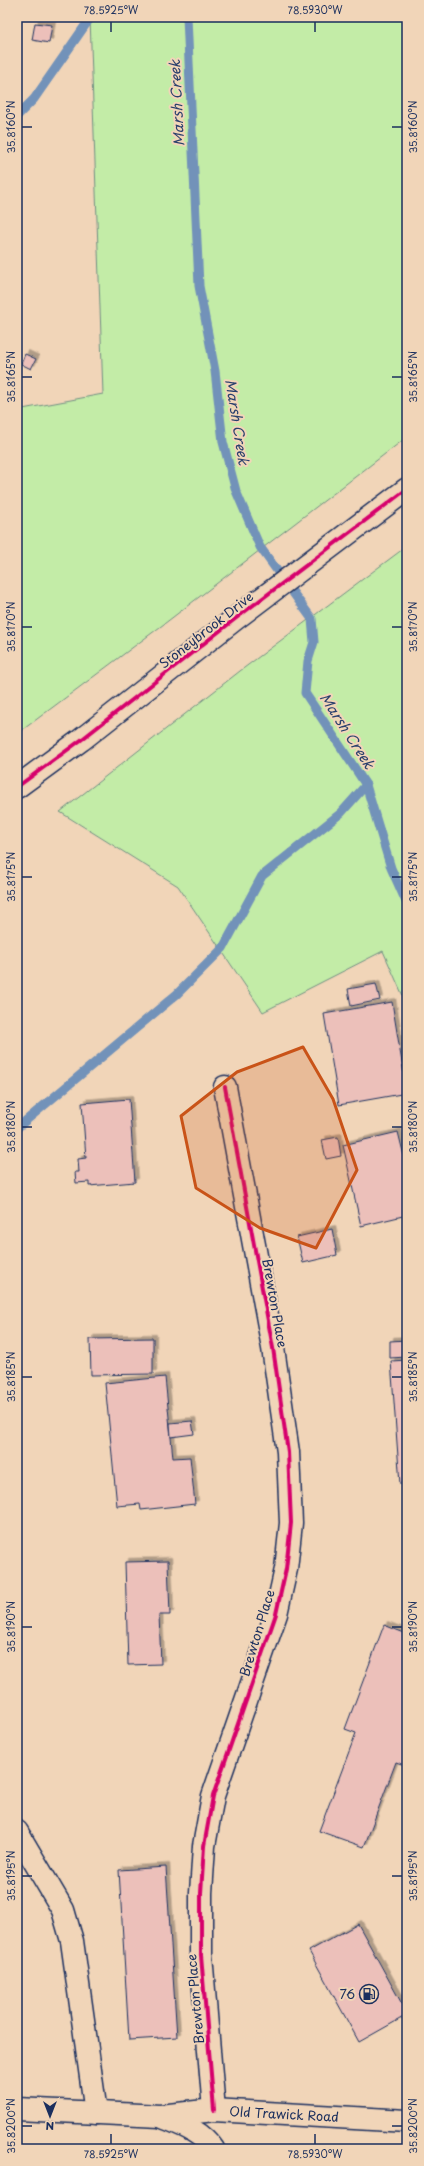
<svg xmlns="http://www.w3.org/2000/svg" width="424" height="2166" viewBox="0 0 424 2166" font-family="'Playpen Sans',sans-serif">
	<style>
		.green { fill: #c3eca7; stroke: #6f8e82 }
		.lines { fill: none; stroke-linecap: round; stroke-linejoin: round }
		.stream { stroke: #7292b9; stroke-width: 9 }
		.building { fill: #ecc0ba; stroke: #1b2f5e; filter: url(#shadow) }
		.minor-casing { stroke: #1b2f5e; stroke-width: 25 }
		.minor { stroke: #f1d5b8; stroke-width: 22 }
		.cycleway-casing { stroke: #f1d5b8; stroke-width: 6 }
		.cycleway { stroke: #d6006c; stroke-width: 4 }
		.marked { fill: #c95318; fill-opacity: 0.2; stroke: #c95318; stroke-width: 3; stroke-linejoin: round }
		.ticks { fill: none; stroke: #1b2f5e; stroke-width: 1.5 }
		.labels { text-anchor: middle; stroke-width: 4; stroke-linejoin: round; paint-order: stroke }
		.street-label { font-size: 13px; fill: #1b2f5e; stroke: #f1d5b8 }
		.poi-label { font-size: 13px; fill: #1b2f5e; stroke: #f1d5b8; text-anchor: end }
		.water-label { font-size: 14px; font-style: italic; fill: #2a406d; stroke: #f1d5b8 }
		.neatline { fill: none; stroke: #1b2f5e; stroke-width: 1.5 }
		.ticks-label { font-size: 10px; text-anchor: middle; fill: #1b2f5e }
	</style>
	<defs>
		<filter id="shadow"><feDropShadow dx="3.5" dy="-3.5" stdDeviation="0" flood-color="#0004"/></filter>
	</defs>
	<rect width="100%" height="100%" fill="#f1d5b8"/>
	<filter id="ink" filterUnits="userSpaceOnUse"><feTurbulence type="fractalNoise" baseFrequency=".025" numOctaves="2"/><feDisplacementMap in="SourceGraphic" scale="8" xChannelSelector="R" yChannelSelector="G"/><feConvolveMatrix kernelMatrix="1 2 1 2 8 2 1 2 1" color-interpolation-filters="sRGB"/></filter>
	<g filter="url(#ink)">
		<g class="green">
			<path d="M90 17H407V437L164 624 17 734V410L103 394Z"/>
			<path d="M407 546V1005L383 951 263 1012 178 886 60 812 240 671Z"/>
		</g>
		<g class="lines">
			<g class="stream">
				<path d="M187 17 199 286 215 371 223 442 236 491 260 547 312 619 314 642 308 661 305 693 366 785 391 868 407 904"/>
				<path d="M17 116 34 99 91 17"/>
				<path d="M17 1128 177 994 223 948 262 876 341 813 366 785"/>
			</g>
		</g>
		<g class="building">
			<path d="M35 23 52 25 49 43 32 40Z"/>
			<path d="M25 354 36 359 31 369 21 364Z"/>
			<path d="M376 984 380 1000 351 1006 348 989Z"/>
			<path d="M392 1002 407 1093 339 1105 324 1014Z"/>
			<path d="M129 1099 135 1182 89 1186V1182L76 1183 75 1172H79L78 1159 86 1158 82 1103Z"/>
			<path d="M398 1132 407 1168V1215L361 1226 343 1145Z"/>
			<path d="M338 1137 341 1156 326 1159 322 1140Z"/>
			<path d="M332 1229 337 1255 303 1263 297 1237Z"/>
			<path d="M153 1338V1374L91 1375 90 1339Z"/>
			<path d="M407 1340V1357L390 1358V1341Z"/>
			<path d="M407 1360V1484H400L391 1361Z"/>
			<path d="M165 1377 173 1458 190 1457 195 1504 141 1510 140 1504 117 1506 105 1383Z"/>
			<path d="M192 1421 194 1434 171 1437 170 1423Z"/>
			<path d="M168 1561 170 1615H159L161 1664 128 1665 125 1562Z"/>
			<path d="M384 1625 407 1634V1766L396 1762 364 1847 319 1831 356 1733 345 1729Z"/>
			<path d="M166 1867 177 2037 129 2040 119 1870Z"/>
			<path d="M358 1924 407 2013V2015L359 2042 309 1951Z"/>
		</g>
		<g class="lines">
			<g class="minor-casing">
				<g id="minor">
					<path d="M17 787 81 740 235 619 407 489"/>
					<path d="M17 1832 63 1910 72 1941 96 2113"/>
					<path d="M17 2109 160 2116 214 2110 407 2121"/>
					<path d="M214 2110 201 1955V1893L204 1846 213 1796 276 1614 286 1569 291 1523 288 1452 273 1348 225 1087"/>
					<path d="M163 2117C182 2125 201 2131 213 2149"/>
				</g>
			</g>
			<use href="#minor" class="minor"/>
			<g class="cycleway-casing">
				<g id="cycleway">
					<path d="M17 787 81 740 235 619 407 489"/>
					<path d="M214 2110 201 1955V1893L204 1846 213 1796 276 1614 286 1569 291 1523 288 1452 273 1348 225 1087"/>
				</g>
			</g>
			<use href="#cycleway" class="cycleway"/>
		</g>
	</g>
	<path class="marked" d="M303 1047 333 1099 357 1170 316 1248 260 1228 196 1188 181 1116 237 1072Z"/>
	<path class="ticks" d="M111 22V32M315 22V32M22 127H32M392 127H402M22 377H32M392 377H402M22 627H32M392 627H402M22 877H32M392 877H402M22 1127H32M392 1127H402M22 1377H32M392 1377H402M22 1627H32M392 1627H402M22 1876H32M392 1876H402M22 2126H32M392 2126H402M111 2134V2144M315 2134V2144"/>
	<defs>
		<g id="fuel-ring" transform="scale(1)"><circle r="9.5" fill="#f1d5b8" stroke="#1b2f5e" stroke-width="1.5"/><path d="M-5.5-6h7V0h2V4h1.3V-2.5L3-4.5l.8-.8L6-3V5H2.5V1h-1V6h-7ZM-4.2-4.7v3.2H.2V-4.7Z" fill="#1b2f5e"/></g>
	</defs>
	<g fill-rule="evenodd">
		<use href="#fuel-ring" x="369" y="1994"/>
	</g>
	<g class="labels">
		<g class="street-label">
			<text transform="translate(206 630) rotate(-38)" y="5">Stoneybrook Drive</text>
			<text transform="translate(275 1303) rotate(80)" y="5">Brewton Place</text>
			<text transform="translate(257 1633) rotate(-73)" y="5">Brewton Place</text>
			<text transform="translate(195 1999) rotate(-95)" y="5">Brewton Place</text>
			<text transform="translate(284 2114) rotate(3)" y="5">Old Trawick Road</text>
		</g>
		<g class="poi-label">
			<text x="355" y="1999">76</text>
		</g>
		<g class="water-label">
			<text transform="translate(177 103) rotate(-93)" y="5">Marsh Creek</text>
			<text transform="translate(237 422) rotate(81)" y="5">Marsh Creek</text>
			<text transform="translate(347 731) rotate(57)" y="5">Marsh Creek</text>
		</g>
	</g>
	<rect width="424" height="2166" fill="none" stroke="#f1d5b8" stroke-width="44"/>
	<g transform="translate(50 2116) rotate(180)" stroke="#f1d5b8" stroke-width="3" paint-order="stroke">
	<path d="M0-3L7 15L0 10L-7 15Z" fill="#1b2f5e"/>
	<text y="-6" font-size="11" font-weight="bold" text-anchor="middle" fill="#1b2f5e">N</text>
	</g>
	<rect x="22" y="22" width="380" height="2122" class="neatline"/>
	<g class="ticks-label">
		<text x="111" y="14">78.5925°W</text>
		<text x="315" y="14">78.5930°W</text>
		<text transform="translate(413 127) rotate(-90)" y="4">35.8160°N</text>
		<text transform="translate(11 127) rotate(-90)" y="4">35.8160°N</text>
		<text transform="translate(11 377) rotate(-90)" y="4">35.8165°N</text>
		<text transform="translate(413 377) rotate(-90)" y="4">35.8165°N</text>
		<text transform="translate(11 627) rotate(-90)" y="4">35.8170°N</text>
		<text transform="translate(413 627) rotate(-90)" y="4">35.8170°N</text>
		<text transform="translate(11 877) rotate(-90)" y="4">35.8175°N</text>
		<text transform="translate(413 877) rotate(-90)" y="4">35.8175°N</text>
		<text transform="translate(413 1127) rotate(-90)" y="4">35.8180°N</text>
		<text transform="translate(11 1127) rotate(-90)" y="4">35.8180°N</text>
		<text transform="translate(413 1377) rotate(-90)" y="4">35.8185°N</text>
		<text transform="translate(11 1377) rotate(-90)" y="4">35.8185°N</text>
		<text transform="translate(11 1627) rotate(-90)" y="4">35.8190°N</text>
		<text transform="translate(413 1627) rotate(-90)" y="4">35.8190°N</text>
		<text transform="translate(11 1876) rotate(-90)" y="4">35.8195°N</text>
		<text transform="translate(413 1876) rotate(-90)" y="4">35.8195°N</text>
		<text transform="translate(11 2126) rotate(-90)" y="4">35.8200°N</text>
		<text transform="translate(413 2126) rotate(-90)" y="4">35.8200°N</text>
		<text x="111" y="2158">78.5925°W</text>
		<text x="315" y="2158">78.5930°W</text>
	</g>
</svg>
